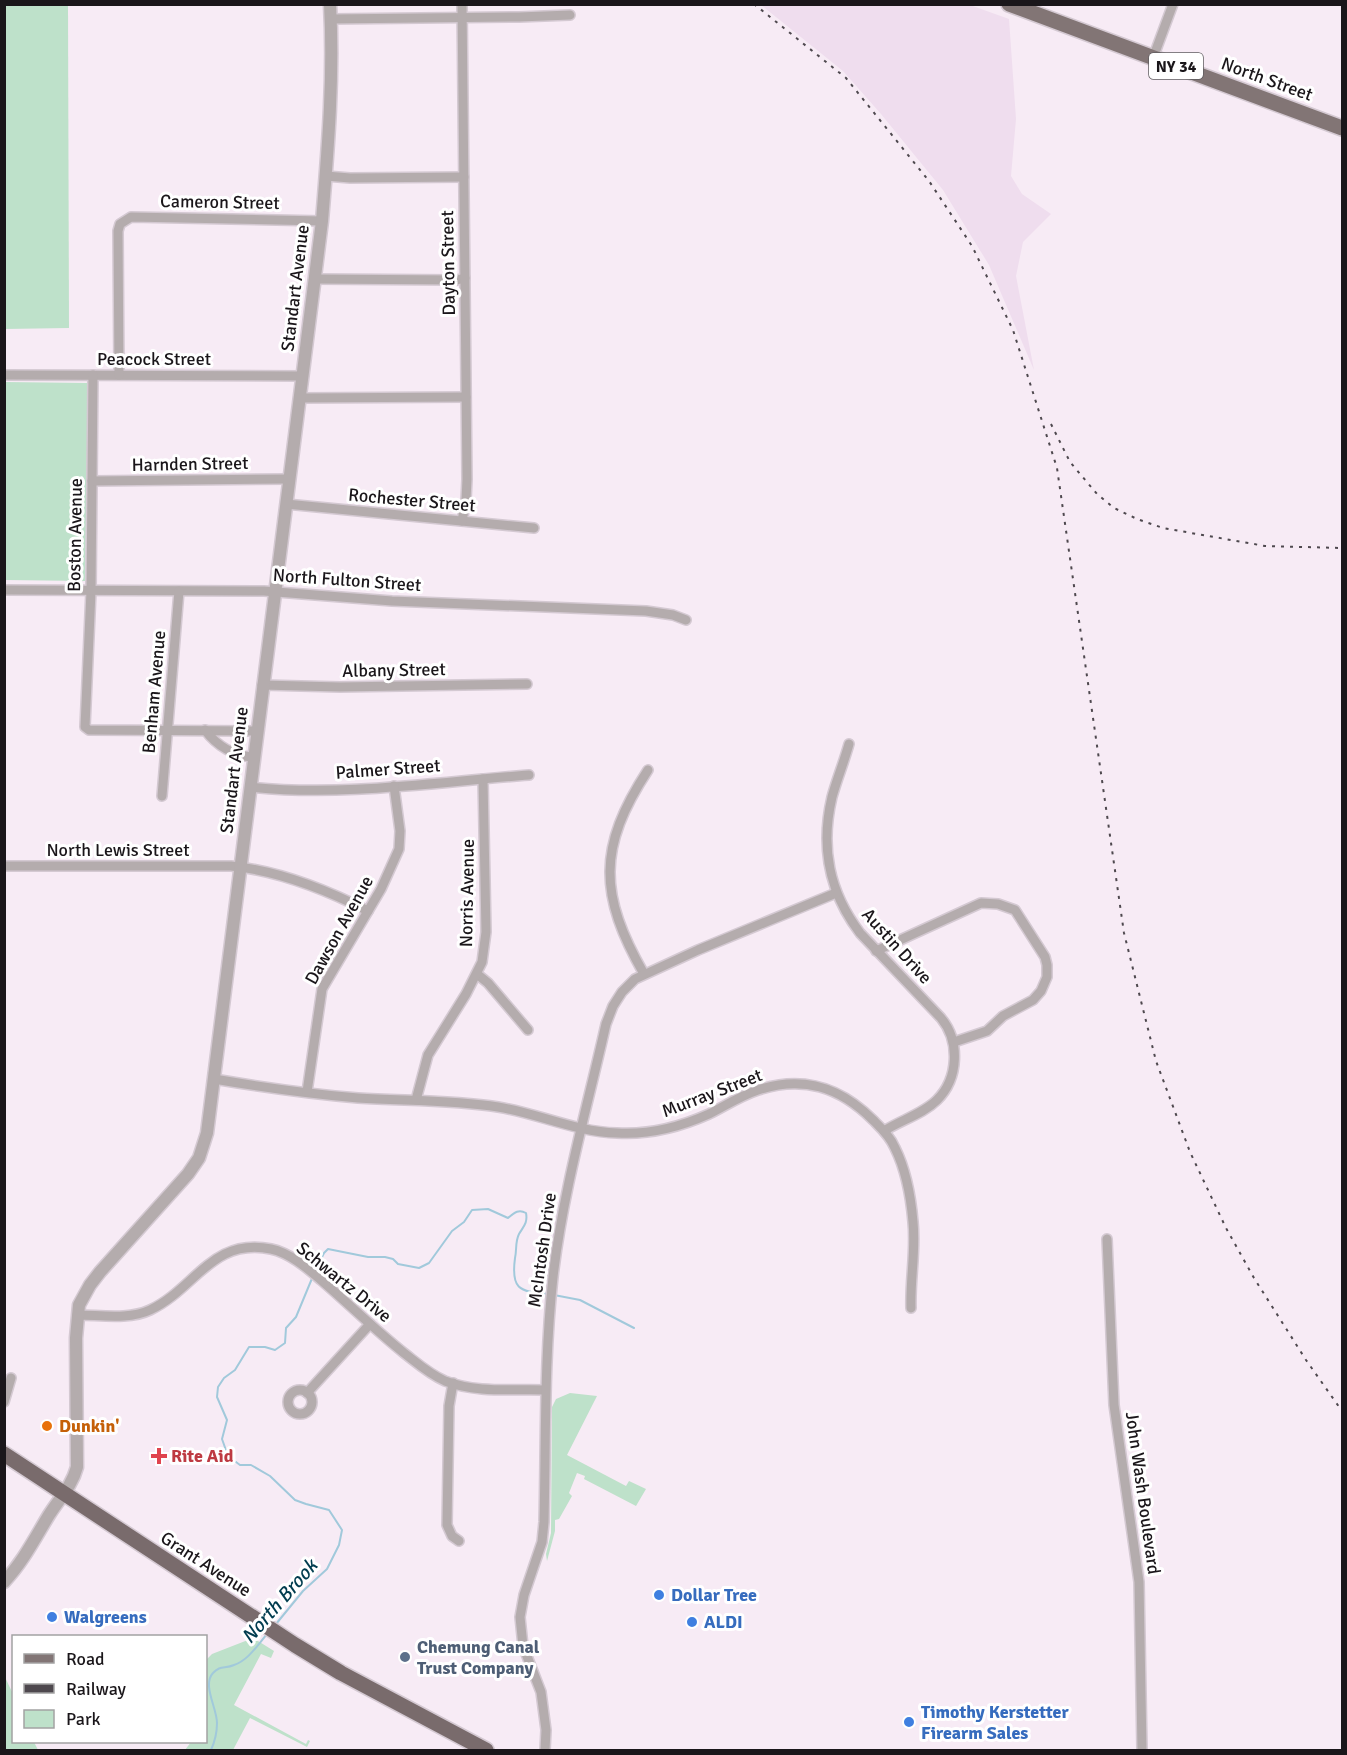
<svg xmlns="http://www.w3.org/2000/svg" width="1347" height="1755" viewBox="0 0 1347 1755" font-family="Signika,sans-serif">
	<style>
		.built { fill: #efddee }
		.green { fill: #bee1ca }
		.lines { fill: none; stroke-linecap: round; stroke-linejoin: round }
		.stream { stroke: #a1c9db; stroke-width: 2 }
		.minor-casing { stroke: #d4c9d2; stroke-width: 12 }
		.tertiary-casing { stroke: #d4c9d2; stroke-width: 15 }
		.primary-casing { stroke: #d4c9d2; stroke-width: 18 }
		.trunk-casing { stroke: #d4c9d2; stroke-width: 18 }
		.minor { stroke: #b4acad; stroke-width: 9 }
		.tertiary { stroke: #b4acad; stroke-width: 12 }
		.primary { stroke: #827575; stroke-width: 15 }
		.trunk { stroke: #796b6c; stroke-width: 15 }
		.rail { stroke: #4e484e; stroke-width: 2; stroke-dasharray: 3 6; stroke-linecap: butt }
		.food-dot { fill: #e8710a; stroke: #fff; stroke-width: 2 }
		.health-dot { fill: #e0444e; stroke: #fff; stroke-width: 2 }
		.shop-dot { fill: #3f7fe0; stroke: #fff; stroke-width: 2 }
		.service-dot { fill: #5c6f8a; stroke: #fff; stroke-width: 2 }
		.labels { text-anchor: middle; stroke-width: 6; stroke-linejoin: round; paint-order: stroke }
		.shield { fill: #fff; stroke: #5f5c5f; stroke-width: 1.5 }
		.shield-label { font-size: 16px; font-weight: bold; fill: #1a161a }
		.street-label { font-size: 18px; fill: #1a161a; stroke: #fff }
		.food-label { font-size: 18px; font-weight: bold; fill: #c56008; stroke: #fff; text-anchor: start }
		.health-label { font-size: 18px; font-weight: bold; fill: #be3a42; stroke: #fff; text-anchor: start }
		.shop-label { font-size: 18px; font-weight: bold; fill: #366cbe; stroke: #fff; text-anchor: start }
		.service-label { font-size: 18px; font-weight: bold; fill: #4e5e75; stroke: #fff; text-anchor: start }
		.water-label { font-size: 20px; font-style: italic; fill: #013c4f; stroke: #fff }
	</style>
	<rect width="100%" height="100%" fill="#f7ebf5"/>
	<path class="built" d="M761 5H970L1009 19 1016 119 1011 176 1022 194 1051 214 1023 242 1016 276 1034 370 989 265 943 190 881 114 843 71Z"/>
	<g class="green">
		<path d="M4 5H68L69 328 5 329Z"/>
		<path d="M5 382 88 383 85 581 5 580Z"/>
		<path d="M570 1393 597 1396 567 1455 626 1486 629 1481 646 1489 636 1506 584 1479 585 1476 577 1473 569 1493 572 1496 559 1519 555 1520V1531L547 1561 546 1554 551 1533 552 1407 556 1399Z"/>
		<path d="M253 1638 274 1651 271 1658 261 1654 234 1705 306 1744 308 1740 310 1741 307 1747 250 1718 233 1750H185L191 1742H206V1660L212 1654Z"/>
		<path d="M4 1675 13 1694 14 1742H34L38 1750H5Z"/>
	</g>
	<g class="lines">
		<g class="stream">
			<path d="M315 1271 324 1253 328 1249 368 1257H385L393 1259 398 1264 419 1268 429 1263 452 1231 464 1222 472 1210 488 1209 508 1218C515 1212 519 1209 526 1213 528 1223 523 1227 519 1234 515 1242 517 1249 515 1258 511 1288 518 1292 548 1294"/>
			<path d="M554 1295 580 1300 634 1328"/>
			<path d="M276 1624 303 1591 327 1569 339 1545 342 1530 329 1510 306 1504 295 1500 270 1476 251 1465H240L228 1456 222 1439 227 1420 217 1397 218 1387 224 1378 235 1370 249 1347H265L275 1350 285 1343 286 1328 296 1317 313 1276"/>
			<path d="M211 1750C215 1741 217 1733 217 1723 217 1708 202 1685 213 1673 220 1665 225 1669 234 1665 249 1660 258 1644 268 1633"/>
		</g>
		<g class="minor-casing">
			<g id="minor">
				<path d="M331 19 519 17 570 15"/>
				<path d="M1153 58 1173 4"/>
				<path d="M326 176 350 178 464 177"/>
				<path d="M315 279 457 280 465 278"/>
				<path d="M4 375 303 376"/>
				<path d="M93 375 91 591 85 727 89 730 257 731"/>
				<path d="M119 375 118 231 120 224 131 217 322 221"/>
				<path d="M300 398 466 397"/>
				<path d="M92 481 289 479"/>
				<path d="M286 504 534 528"/>
				<path d="M462 521 466 500 467 479 462 4"/>
				<path d="M4 590 264 591 392 601 646 611 673 615 686 620"/>
				<path d="M262 685 340 687 527 684"/>
				<path d="M205 730C217 746 234 756 253 757"/>
				<path d="M849 744C844 762 837 779 832 797 820 848 829 892 860 933L941 1018C960 1041 959 1078 937 1100 923 1114 901 1120 884 1131"/>
				<path d="M250 787C341 797 438 782 529 775"/>
				<path d="M162 796 179 591"/>
				<path d="M4 866H231C280 871 325 889 368 911"/>
				<path d="M876 951 981 903 998 904 1015 910 1045 957 1047 965V977L1041 991 1033 1000 1003 1016 987 1031 954 1042"/>
				<path d="M477 974 488 983 528 1030"/>
				<path d="M644 974C599 895 597 848 648 770"/>
				<path d="M214 1079C261 1087 310 1094 358 1098 404 1101 451 1100 498 1107 537 1113 576 1132 617 1133 649 1135 680 1127 709 1114 725 1106 740 1096 758 1090 803 1075 840 1087 873 1120 881 1128 890 1136 895 1148 906 1170 911 1198 913 1222 916 1251 910 1279 911 1308"/>
				<path d="M307 1092 322 989 381 889 399 849 400 831 394 786"/>
				<path d="M416 1100 428 1055 466 994 482 962 486 932 483 779"/>
				<path d="M1107 1239 1114 1405 1139 1582 1142 1750"/>
				<path d="M77 1315C100 1315 129 1320 150 1310 195 1289 212 1237 271 1249 290 1253 307 1268 321 1280 349 1304 375 1330 404 1353 417 1363 429 1374 445 1381 475 1393 513 1389 545 1390"/>
				<path d="M453 1383 449 1406 447 1525 452 1536 459 1541"/>
				<circle cx="300" cy="1402" r="12"/>
				<path d="M307 1393 370 1324"/>
				<path d="M4 1402 11 1378"/>
				<path d="M545 1750 546 1730 541 1692 523 1646 520 1617 524 1595 542 1542 544 1522C546 1440 544 1359 553 1277 563 1191 587 1108 606 1024L613 1006 622 992 635 979 698 950 836 893"/>
			</g>
		</g>
		<g class="tertiary-casing">
			<path id="tertiary" d="M4 1582C23 1562 35 1538 49 1515 59 1499 72 1486 77 1467L76 1338 79 1305 90 1285 100 1272 188 1174 199 1158 207 1133 322 221C328 148 334 77 330 4"/>
		</g>
		<g class="primary-casing">
			<path id="primary" d="M1009 4 1342 128"/>
		</g>
		<g class="trunk-casing">
			<path id="trunk" d="M4 1454 295 1645 341 1673 486 1750"/>
		</g>
		<use href="#minor" class="minor"/>
		<use href="#tertiary" class="tertiary"/>
		<use href="#primary" class="primary"/>
		<use href="#trunk" class="trunk"/>
		<g class="rail">
			<path d="M754 4 846 78 929 181 972 246 1013 330 1057 468 1124 933 1156 1061 1190 1152 1226 1228 1254 1278 1306 1360 1342 1411"/>
			<path d="M1051 424 1070 462 1097 494 1114 508 1137 519 1163 528 1265 546 1342 548"/>
		</g>
	</g>
	<circle class="food-dot" cx="47" cy="1426" r="6"/>
	<path class="health-dot" d="M156 1447h6v6h6v6h-6v6h-6v-6h-6v-6h6z"/>
	<g class="shop-dot">
		<circle cx="659" cy="1595" r="6"/>
		<circle cx="52" cy="1617" r="6"/>
		<circle cx="692" cy="1622" r="6"/>
		<circle cx="909" cy="1722" r="6"/>
	</g>
	<circle class="service-dot" cx="405" cy="1657" r="6"/>
	<g class="labels">
		<rect class="shield" x="1149" y="53" width="54" height="26" rx="4.5"/>
		<g class="shield-label">
			<text x="1176" y="72">NY 34</text>
		</g>
		<g class="street-label">
			<text transform="translate(1267 79) rotate(20)" y="6">North Street</text>
			<text transform="translate(220 202) rotate(1)" y="6">Cameron Street</text>
			<text transform="translate(448 263) rotate(-91)" y="6">Dayton Street</text>
			<text transform="translate(295 288) rotate(-83)" y="6">Standart Avenue</text>
			<text x="154" y="365">Peacock Street</text>
			<text transform="translate(190 464) rotate(-1)" y="6">Harnden Street</text>
			<text transform="translate(412 500) rotate(5)" y="6">Rochester Street</text>
			<text transform="translate(75 535) rotate(-89)" y="6">Boston Avenue</text>
			<text transform="translate(347 580) rotate(4)" y="6">North Fulton Street</text>
			<text transform="translate(394 670) rotate(-1)" y="6">Albany Street</text>
			<text transform="translate(154 692) rotate(-85)" y="6">Benham Avenue</text>
			<text transform="translate(388 769) rotate(-4)" y="6">Palmer Street</text>
			<text transform="translate(234 770) rotate(-83)" y="6">Standart Avenue</text>
			<text x="118" y="856">North Lewis Street</text>
			<text transform="translate(467 893) rotate(-89)" y="6">Norris Avenue</text>
			<text transform="translate(339 930) rotate(-61)" y="6">Dawson Avenue</text>
			<text transform="translate(897 946) rotate(48)" y="6">Austin Drive</text>
			<text transform="translate(712 1093) rotate(-21)" y="6">Murray Street</text>
			<text transform="translate(542 1250) rotate(-82)" y="6">McIntosh Drive</text>
			<text transform="translate(344 1282) rotate(39)" y="6">Schwartz Drive</text>
			<text transform="translate(1143 1493) rotate(82)" y="6">John Wash Boulevard</text>
			<text transform="translate(206 1564) rotate(33)" y="6">Grant Avenue</text>
		</g>
		<g class="food-label">
			<text x="59" y="1432">Dunkin'</text>
		</g>
		<g class="health-label">
			<text x="171" y="1462">Rite Aid</text>
		</g>
		<g class="shop-label">
			<text x="671" y="1601">Dollar Tree</text>
			<text x="64" y="1623">Walgreens</text>
			<text x="704" y="1628">ALDI</text>
			<text x="921" y="1718">Timothy Kerstetter<tspan x="921" dy="21">Firearm Sales</tspan></text>
		</g>
		<g class="service-label">
			<text x="417" y="1653">Chemung Canal<tspan x="417" dy="21">Trust Company</tspan></text>
		</g>
		<g class="water-label">
			<text transform="translate(279 1601) rotate(-49)" y="7">North Brook</text>
		</g>
	</g>
	<rect width="1347" height="1755" fill="none" stroke="#1a161a" stroke-width="12"/>
	<rect x="12" y="1635" width="195" height="108" fill="#ffffff" stroke="#a3a2a3" stroke-width="1.5"/>
	<rect x="24" y="1654" width="30" height="9" fill="#827575" stroke="#a3a2a3" stroke-width="1.5"/>
	<text x="66" y="1665" font-size="18" fill="#1a161a">Road</text>
	<rect x="24" y="1684" width="30" height="9" fill="#4e484e" stroke="#a3a2a3" stroke-width="1.5"/>
	<text x="66" y="1695" font-size="18" fill="#1a161a">Railway</text>
	<rect x="24" y="1710" width="30" height="18" fill="#bee1ca" stroke="#a3a2a3" stroke-width="1.5"/>
	<text x="66" y="1725" font-size="18" fill="#1a161a">Park</text>
</svg>
